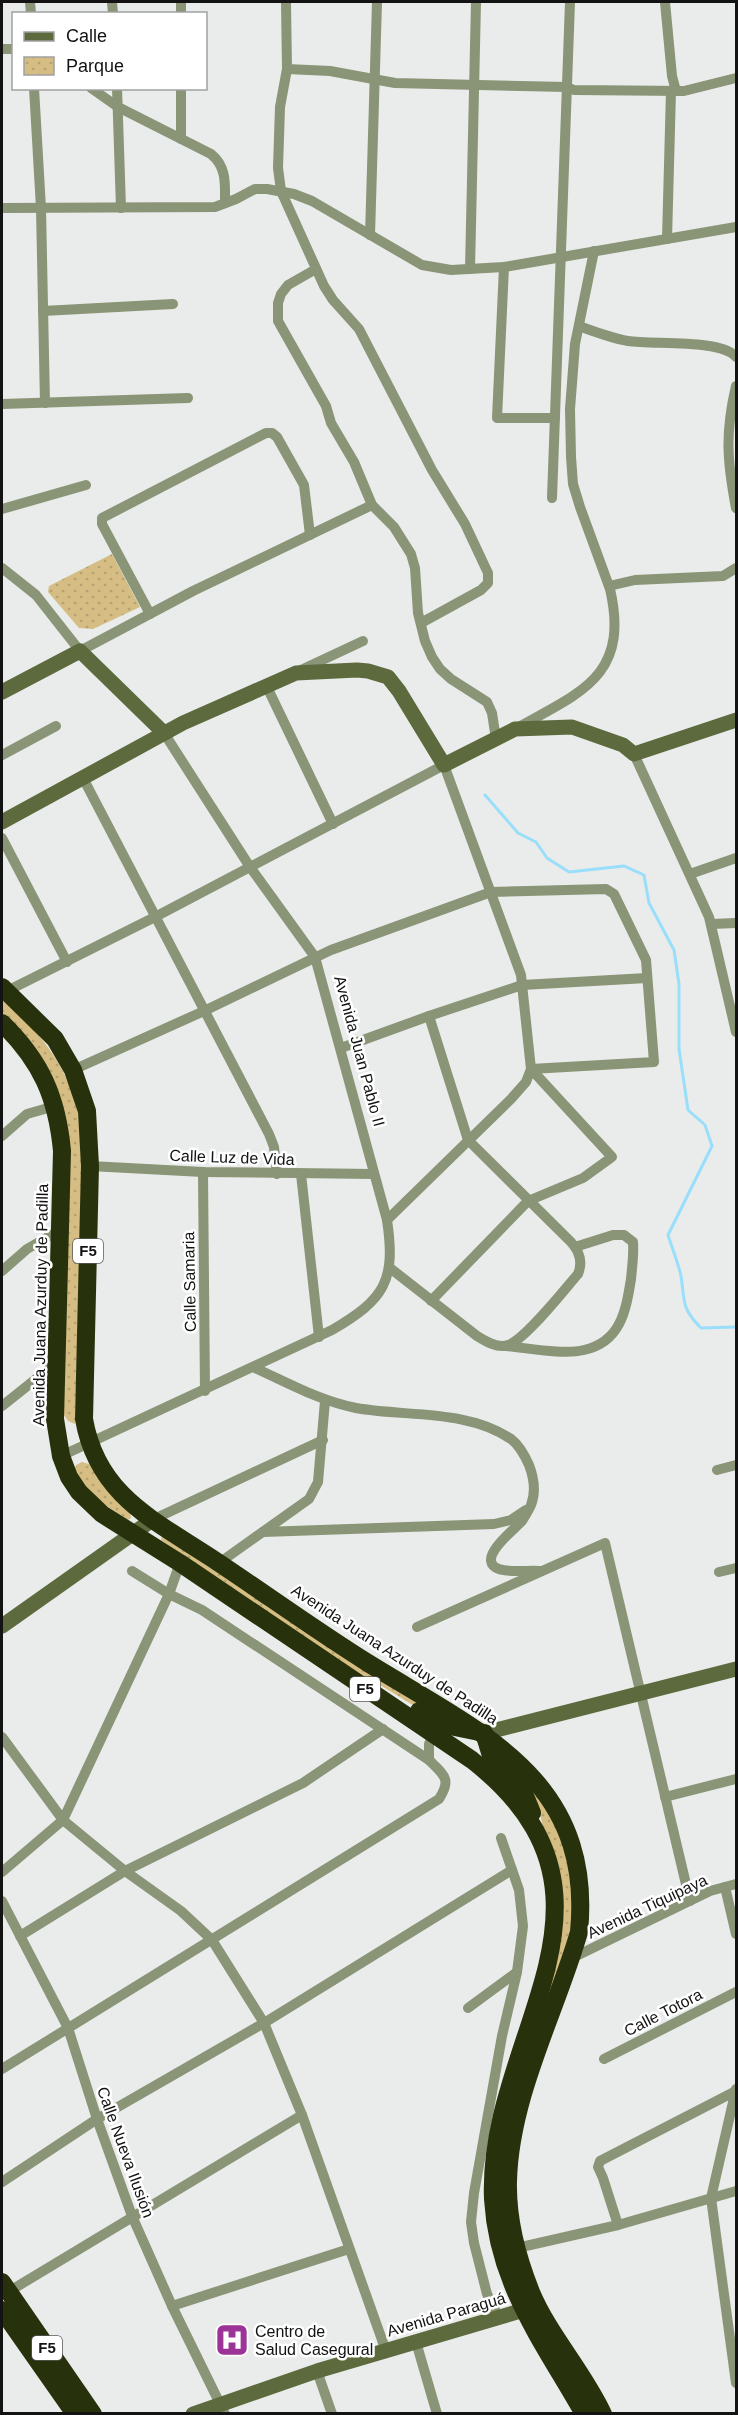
<svg xmlns="http://www.w3.org/2000/svg" width="738" height="2415" viewBox="0 0 738 2415" font-family="Helvetica,sans-serif">
	<style>
		.park { fill: url(#park-dots) }
		.lines { fill: none; stroke-linecap: round; stroke-linejoin: round }
		.stream { stroke: #99defb; stroke-width: 3 }
		.street { stroke: #8a9476; stroke-width: 10 }
		.secondary { stroke: #5c6a3d; stroke-width: 15 }
		.highway { stroke: #27310b; stroke-width: 18 }
		.labels { text-anchor: middle; stroke-width: 5; stroke-linejoin: round; paint-order: stroke }
		.shield { fill: #fff; stroke: #595a59; stroke-width: 1.5 }
		.shield-label { font-size: 15px; font-weight: bold; fill: #121312 }
		.street-label { font-size: 16px; fill: #121312; stroke: #fff }
		.poi-label { font-size: 16px; fill: #121312; stroke: #fff; text-anchor: start }
	</style>
	<defs>
		<pattern id="park-dots" width="8" height="8" patternUnits="userSpaceOnUse" patternTransform="scale(1.5)"><rect width="8" height="8" fill="#d5bd83"/><path d="M2 2h.1M6 6h.1" fill="none" stroke="#b6a270" stroke-width="1.8" stroke-linecap="round"/></pattern>
	</defs>
	<rect width="100%" height="100%" fill="#e9ecea"/>
	<g class="park">
		<path d="M112 554 140 607 93 629 79 628 48 592 49 586Z"/>
		<path d="M2 999C48 1039 75 1076 83 1139L75 1424 68 1421 62 1412 68 1159 17 1028 2 1014Z"/>
		<path d="M82 1462 89 1464 111 1495 130 1512 131 1518 128 1520C106 1506 87 1494 75 1470L76 1465Z"/>
		<path d="M162 1534 428 1709 421 1710 380 1685 347 1668 161 1540Z"/>
		<path d="M494 1750 545 1804 570 1859 575 1916 534 2045 551 1975 543 1827 540 1814Z"/>
	</g>
	<g class="lines">
		<path class="stream" d="M485 795 518 833 536 842 547 858 569 872 624 866 644 875 649 903 674 950 679 984V1049L688 1110 705 1125 712 1146 668 1235C672 1248 678 1262 681 1276 685 1302 681 1308 701 1328L736 1327"/>
		<g class="street">
			<path d="M30 2 31 14"/>
			<path d="M112 2 113 14"/>
			<path d="M181 2V14"/>
			<path d="M286 2 287 69 280 107 278 168 281 191 324 286 333 300 359 329 432 470 465 524 488 573V583L481 590 421 623"/>
			<path d="M665 2 672 76 676 91"/>
			<path d="M2 49H14"/>
			<path d="M287 69 330 71 395 83 567 87 574 90 684 91 736 78"/>
			<path d="M34 88 41 208 45 403"/>
			<path d="M91 88 118 107 211 154C227 167 225 184 225 203"/>
			<path d="M117 88 121 208"/>
			<path d="M181 88V139"/>
			<path d="M2 208 215 207 236 199 255 189H267L294 194 312 201 422 265 451 270 504 267 736 227"/>
			<path d="M370 235 377 2"/>
			<path d="M667 239 671 91"/>
			<path d="M504 267 497 418H555"/>
			<path d="M316 269 288 285 281 294 278 303V321L326 406 331 423 354 462 372 505 394 527 411 554 415 568 418 613 425 641 432 657 440 669 451 679 487 702 492 713 496 739"/>
			<path d="M470 269 476 2"/>
			<path d="M43 311 173 304"/>
			<path d="M579 326C595 332 611 338 628 341 653 345 722 339 736 357"/>
			<path d="M736 386C725 433 727 461 736 508"/>
			<path d="M2 404 188 398"/>
			<path d="M552 498 570 2"/>
			<path d="M2 509 86 485"/>
			<path d="M2 568 36 595 80 651 193 591 372 505"/>
			<path d="M609 586 635 580 723 576 736 568"/>
			<path d="M150 614 102 524V518L266 433H272L277 437 304 485 310 535"/>
			<path d="M301 670 363 641"/>
			<path d="M267 687 333 824"/>
			<path d="M517 728C581 692 630 676 610 589L580 507 573 484 571 457 570 409 575 344 594 251"/>
			<path d="M634 754 709 917 736 1032"/>
			<path d="M2 755 56 726"/>
			<path d="M83 778 269 1134 274 1147 277 1174"/>
			<path d="M2 838 67 962"/>
			<path d="M690 874 736 858"/>
			<path d="M711 924 736 923"/>
			<path d="M7 991 155 917 444 765 521 975 531 1069 526 1082 511 1099 387 1220"/>
			<path d="M341 1048 429 1016 522 985 647 978"/>
			<path d="M73 1070 204 1011 331 950 491 892 606 889 614 894 646 960 654 1062 531 1069"/>
			<path d="M2 1136 27 1114 55 1106"/>
			<path d="M90 1166 203 1172 374 1174"/>
			<path d="M203 1172 205 1391"/>
			<path d="M301 1174 319 1337"/>
			<path d="M390 1268 477 1336C485 1341 498 1349 508 1345 525 1340 564 1290 578 1274 583 1262 580 1252 571 1242L468 1140 429 1016"/>
			<path d="M2 1271 27 1249 60 1230"/>
			<path d="M431 1301 528 1201 583 1178 612 1157 531 1069"/>
			<path d="M506 1346C528 1348 563 1355 584 1350 621 1342 626 1310 631 1279 632 1267 634 1255 633 1242L624 1235H613L575 1247"/>
			<path d="M255 1368C288 1383 320 1401 356 1408 406 1417 467 1409 511 1439 519 1445 525 1456 529 1465 534 1478 536 1492 531 1505 529 1510 525 1516 522 1521 515 1529 474 1560 499 1569 511 1573 527 1570 540 1571"/>
			<path d="M2 1406 56 1363"/>
			<path d="M61 1456 332 1330C385 1299 396 1281 387 1220L315 957 250 867 164 733"/>
			<path d="M717 1470 736 1465"/>
			<path d="M152 1520 323 1440"/>
			<path d="M263 1532 494 1524 511 1520 526 1510"/>
			<path d="M219 1563 309 1499 318 1482 325 1401"/>
			<path d="M132 1571 169 1594 202 1610 429 1760"/>
			<path d="M719 1572 736 1568"/>
			<path d="M417 1627 605 1543 690 1901"/>
			<path d="M2 1737 63 1820 125 1871 181 1911 212 1940 264 2023 302 2115 386 2351"/>
			<path d="M665 1797 736 1779"/>
			<path d="M2 1872 63 1820 169 1594 180 1563"/>
			<path d="M725 1887 736 1934"/>
			<path d="M2 1901 68 2028 97 2119 132 2216 172 2306 225 2414"/>
			<path d="M20 1936 125 1871 303 1783 383 1729"/>
			<path d="M572 1958 710 1891 736 1884"/>
			<path d="M468 2008 517 1972"/>
			<path d="M604 2059 736 1992"/>
			<path d="M2 2069 439 1799C452 1779 444 1775 429 1760V1744L434 1734"/>
			<path d="M736 2089 711 2198 736 2383"/>
			<path d="M2 2182 97 2119 264 2023 512 1870"/>
			<path d="M618 2225 603 2178 598 2167 600 2161 736 2091"/>
			<path d="M517 2248 618 2225 736 2191"/>
			<path d="M8 2292 302 2115"/>
			<path d="M172 2306 349 2249"/>
			<path d="M499 2318 487 2294 474 2243 471 2222 474 2193 502 2036 517 1972 523 1926 519 1890 501 1838"/>
			<path d="M416 2342 437 2414"/>
			<path d="M317 2371 332 2414"/>
		</g>
		<g class="secondary">
			<path d="M2 692 80 651 164 733"/>
			<path d="M2 822 183 723 296 673 357 670 368 671 388 677 399 691 444 765 515 729 572 727 623 745 634 754 736 720"/>
			<path d="M2 1626 152 1520"/>
			<path d="M484 1733 736 1669"/>
			<path d="M193 2414 317 2371 534 2307"/>
		</g>
		<g class="highway">
			<path d="M2 987 55 1039 73 1070 87 1111 90 1166 84 1419C97 1494 152 1519 210 1557 263 1592 315 1630 368 1663 479 1732 594 1778 579 1932 556 2012 510 2096 508 2181 507 2218 517 2257 531 2292 549 2335 583 2371 603 2414"/>
			<path d="M2 1023C41 1061 57 1097 62 1151L55 1419 61 1456 69 1477 79 1492 102 1514 180 1563 472 1760C649 1898 486 2034 493 2199 498 2285 544 2343 584 2414"/>
			<path d="M419 1711 445 1725 484 1733 491 1756 523 1791 532 1813"/>
			<path d="M2 2282 93 2414"/>
			<path d="M2 2310 75 2414"/>
		</g>
	</g>
	<defs>
		<g id="hospital-square" transform="scale(1.725)"><rect x="-9" y="-9" width="18" height="18" rx="4" fill="#9c3396" stroke="#fff"/><path d="M-5-5h3v3.5h4V-5h3V5h-3V1.5h-4V5h-3Z" fill="#fff"/></g>
	</defs>
	<g fill-rule="evenodd">
		<use href="#hospital-square" x="232" y="2340"/>
	</g>
	<g class="labels">
		<g class="shield">
			<rect x="73" y="1239" width="30" height="24" rx="4.5"/>
			<rect x="350" y="1677" width="30" height="24" rx="4.5"/>
			<rect x="32" y="2336" width="30" height="24" rx="4.5"/>
		</g>
		<g class="shield-label">
			<text x="88" y="1256">F5</text>
			<text x="365" y="1694">F5</text>
			<text x="47" y="2353">F5</text>
		</g>
		<g class="street-label">
			<text transform="translate(360 1051) rotate(75)" y="6">Avenida Juan Pablo II</text>
			<text transform="translate(232 1157) rotate(2)" y="6">Calle Luz de Vida</text>
			<text transform="translate(189 1282) rotate(-91)" y="6">Calle Samaria</text>
			<text transform="translate(40 1305) rotate(-89)" y="6">Avenida Juana Azurduy de Padilla</text>
			<text transform="translate(395 1654) rotate(33)" y="6">Avenida Juana Azurduy de Padilla</text>
			<text transform="translate(647 1906) rotate(-25)" y="6">Avenida Tiquipaya</text>
			<text transform="translate(663 2012) rotate(-27)" y="6">Calle Totora</text>
			<text transform="translate(126 2152) rotate(70)" y="6">Calle Nueva Ilusión</text>
			<text transform="translate(446 2314) rotate(-16)" y="6">Avenida Paraguá</text>
		</g>
		<g class="poi-label">
			<text x="255" y="2337">Centro de<tspan x="255" dy="18">Salud Casegural</tspan></text>
		</g>
	</g>
	<rect width="738" height="2415" fill="none" stroke="#121312" stroke-width="6"/>
	<rect x="12" y="12" width="195" height="78" fill="#ffffff" stroke="#a0a1a0" stroke-width="1.5"/>
	<rect x="24" y="32" width="30" height="9" fill="#5c6a3d" stroke="#a0a1a0" stroke-width="1.5"/>
	<text x="66" y="42" font-size="18" fill="#121312">Calle</text>
	<rect x="24" y="57" width="30" height="18" fill="url(#park-dots)" stroke="#a0a1a0" stroke-width="1.5"/>
	<text x="66" y="72" font-size="18" fill="#121312">Parque</text>
</svg>
